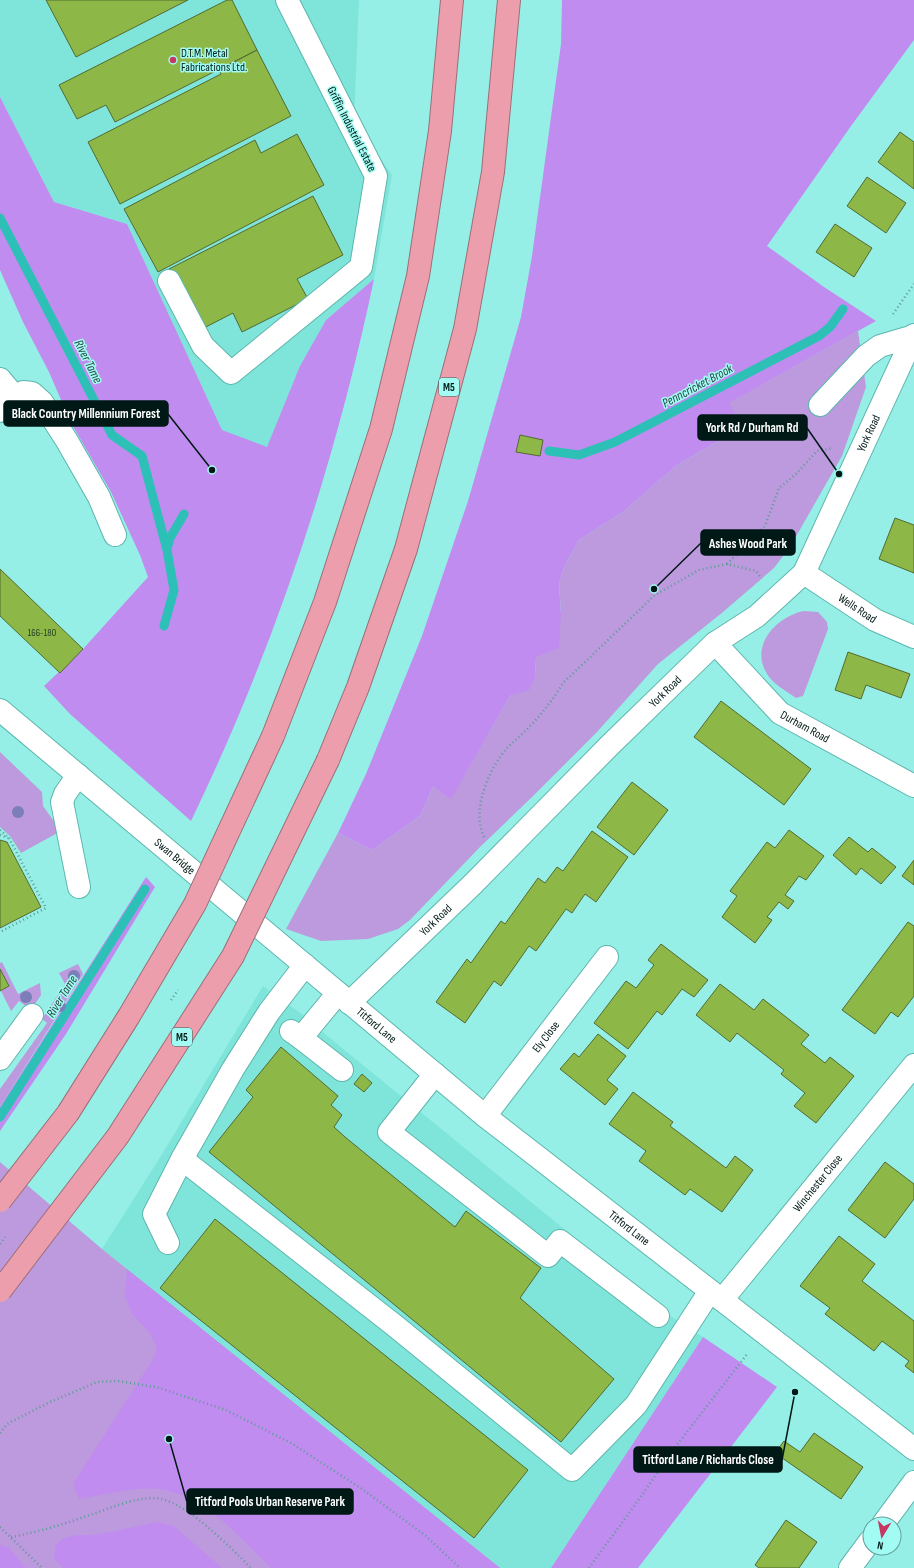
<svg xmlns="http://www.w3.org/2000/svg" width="914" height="1568" viewBox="0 0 914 1568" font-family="'Sofia Sans Condensed',sans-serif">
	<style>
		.built { fill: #7fe5db }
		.green { fill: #bc9add }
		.forest { fill: #c08cef }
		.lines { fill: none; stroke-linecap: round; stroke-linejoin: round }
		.stream { stroke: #2dc0b6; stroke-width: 9 }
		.building { fill: #8db848; stroke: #536a31 }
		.minor-casing { stroke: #5db6ad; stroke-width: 24 }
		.highway-casing { stroke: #9a6f78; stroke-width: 24 }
		.path { stroke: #5c9c96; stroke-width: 2.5; stroke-dasharray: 1 3; stroke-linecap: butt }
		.minor { stroke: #fff; stroke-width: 22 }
		.highway { stroke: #ed9ead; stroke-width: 22 }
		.highway-bridge-casing { stroke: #9a6f78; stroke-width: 24; stroke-linecap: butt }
		.highway-bridge { stroke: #ed9ead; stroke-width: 22 }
		.tree { fill: #7c7eba }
		.poi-dot { fill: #c63762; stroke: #a3fcf3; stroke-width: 1.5 }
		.labels { text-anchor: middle; stroke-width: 3; stroke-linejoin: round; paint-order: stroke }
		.number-label { font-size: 10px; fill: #234122 }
		.shield { fill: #a3fcf3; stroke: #315d58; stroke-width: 1 }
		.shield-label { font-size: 11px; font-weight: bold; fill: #001916 }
		.poi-label { font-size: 12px; fill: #001916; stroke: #a3fcf3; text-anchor: start }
		.street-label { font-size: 12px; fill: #001916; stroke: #a3fcf3 }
		.water-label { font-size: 13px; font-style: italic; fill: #2c4946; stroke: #a3fcf3 }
		.leader { fill: none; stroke: #001916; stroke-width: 1.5 }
		.callout-dot { fill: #001916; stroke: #a3fcf3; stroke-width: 1.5 }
		.callout { fill: #001916; stroke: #001916; stroke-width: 1.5 }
		.callout-label { font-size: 13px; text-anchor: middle; font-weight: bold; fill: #fff }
	</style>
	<rect width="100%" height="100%" fill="#96efe6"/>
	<g class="built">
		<path d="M0 0H359L354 121 392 175 374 279 326 320 267 448 222 430 127 224 54 202 0 97Z"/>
		<path d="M263 986 302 1014 309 1021 672 1317 703 1337 551 1568H500L102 1249 164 1151Z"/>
	</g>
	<g class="green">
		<path d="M858 331 866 387 842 456 790 547 774 568 723 612 658 664 597 732 531 798 480 847 410 920 398 929 368 939 321 941 286 929 338 833 372 850 420 816 433 787 451 798 510 696 529 689 535 678 536 657 561 614 559 584 564 567 579 540 623 512 677 465 741 428 728 403Z"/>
		<path d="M804 611 818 612 827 622 828 629 803 696 796 698C786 691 771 683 766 672 750 644 778 616 804 611Z"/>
		<path d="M0 752 42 792 43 806 61 831 21 853 10 836 0 827Z"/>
		<path d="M2 962 18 994 40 983 41 995 31 1010 19 1001 11 1011 1 991 9 986 0 969V963Z"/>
		<path d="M78 964 83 974 0 1107V1089L47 1023 42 1019 65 984 59 973Z"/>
		<path d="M0 1162 102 1249 500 1568H0Z"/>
	</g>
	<g class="forest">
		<path d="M562 0H914V40L851 126 767 246 824 287 876 321 729 403 741 428 677 465 623 512 579 540 564 567 559 584 561 614 559 648 536 657 535 678 529 690 510 696 451 799 433 787 420 816 372 850 338 833 366 774 422 636 468 501 521 317 532 256 561 44Z"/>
		<path d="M0 97 54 202 127 224 222 430 267 447 300 366 326 320 374 279C335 466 274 649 191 821L70 714 44 686 83 649 148 577 140 555 111 492 71 423 49 372 23 322 0 270Z"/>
		<path d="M146 877 155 887 66 1034 0 1131V1107Z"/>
		<path d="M127 1269 177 1309 500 1568H271C239 1537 205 1495 158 1489 135 1486 102 1495 79 1499L73 1484 153 1359 157 1348 150 1333 132 1314 125 1297Z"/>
		<path d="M703 1337 777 1387 638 1568H551Z"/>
		<path d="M156 1522 174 1526 222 1568H63L54 1558 55 1546 64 1538 77 1535H91L111 1532Z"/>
		<path d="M0 1545 9 1548 26 1568H0Z"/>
	</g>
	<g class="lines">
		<g class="stream">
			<path d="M0 218 112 435 142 456 167 550 174 590 164 626"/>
			<path d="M549 451 579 455 615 442 819 336 830 327 843 309"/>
			<path d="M167 549 170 538 184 514"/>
			<path d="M0 1117 145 889"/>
		</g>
	</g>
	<g class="building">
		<path d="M46 0H188L76 57Z"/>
		<path d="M227 0H232L257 50 115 122 106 105 77 119 59 85Z"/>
		<path d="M257 50 291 116 120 204 88 142 221 74 219 70Z"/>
		<path d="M900 132 914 142V189L878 162Z"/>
		<path d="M297 134 324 185 158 272 124 209 255 140 261 153Z"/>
		<path d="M867 177 906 203 886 233 847 206Z"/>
		<path d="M313 196 343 255 297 279 308 299 242 332 233 313 200 330 169 269Z"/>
		<path d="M835 224 872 248 854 277 816 252Z"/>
		<path d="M520 435 543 440 540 456 516 452Z"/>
		<path d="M895 518 914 525V573L879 559Z"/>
		<path d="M0 569 83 649 60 673 0 616Z"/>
		<path d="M848 652 910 674 901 698 866 685 861 699 835 690Z"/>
		<path d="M721 701 811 769 784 805 694 737Z"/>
		<path d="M632 782 668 810 634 855 597 827Z"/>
		<path d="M789 830 824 856 806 880 799 876 785 895 794 901 788 909 779 902 767 917 772 920 755 943 722 917 737 896 730 891 767 842 775 848Z"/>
		<path d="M592 831 628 857 596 902 585 894 572 913 566 909 536 951 529 946 501 986 494 981 465 1023 436 1002 467 959 471 963 501 921 505 924 538 878 545 883 557 867 563 871Z"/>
		<path d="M849 837 868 852 872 848 896 867 881 884 861 868 856 875 833 855Z"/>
		<path d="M0 840 7 842 41 907 0 928Z"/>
		<path d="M914 860V885L902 876Z"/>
		<path d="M908 922 914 926V996L898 1017 891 1012 875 1034 842 1010Z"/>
		<path d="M661 944 708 980 694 997 682 989 662 1015 657 1011 628 1049 594 1023 626 981 636 988 654 965 648 960Z"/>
		<path d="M0 969 9 986 0 991Z"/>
		<path d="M720 984 754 1010 763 999 809 1035 801 1044 825 1063 830 1057 854 1076 816 1123 794 1106 805 1093 781 1074 784 1070 737 1033 730 1042 696 1015Z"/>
		<path d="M598 1034 626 1056 607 1080 618 1089 605 1105 560 1069 574 1053 579 1057Z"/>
		<path d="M281 1047 338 1096 331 1105 342 1115 334 1127 345 1137 455 1227 466 1211 541 1268 520 1298 614 1379 561 1442 209 1152 253 1097 246 1090Z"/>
		<path d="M362 1074 372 1083 364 1092 354 1084Z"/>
		<path d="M633 1092 673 1122 670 1126 726 1168 735 1156 753 1170 722 1212 690 1189 685 1195 639 1161 646 1151 609 1124Z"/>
		<path d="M885 1162 914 1184V1199L885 1238 848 1210Z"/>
		<path d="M215 1219 528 1470 474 1538 160 1288Z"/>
		<path d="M839 1236 875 1264 862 1281 914 1321V1373L905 1366 909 1361 882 1341 874 1351 825 1314 830 1308 800 1286Z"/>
		<path d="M814 1433 863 1467 841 1499 775 1453 784 1441 800 1452Z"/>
		<path d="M786 1520 817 1542 799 1568H759L755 1565Z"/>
	</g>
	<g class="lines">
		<g class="minor-casing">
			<g id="minor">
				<path d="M169 281 203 346 231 373 361 267 376 176 287 0"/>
				<path d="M0 379 15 397 23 392 32 393 42 402 67 441 99 497 115 535"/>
				<path d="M820 405 866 356 880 346 914 336"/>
				<path d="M0 411 15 397"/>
				<path id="s1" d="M804 573 875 620 914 637"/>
				<path id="s2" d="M715 643 780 713 914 786"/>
				<path id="s3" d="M0 710 485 1116 914 1449"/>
				<path d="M78 775 65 794 62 802 79 887"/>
				<path id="s4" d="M349 1003 473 884 610 745 715 643 757 616 804 573 914 335"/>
				<path d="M291 1031 301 1038 338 993"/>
				<path d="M301 1038 342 1070"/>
				<path d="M0 1059 32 1015"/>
				<path d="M435 1074 389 1132 548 1256 560 1241 658 1316"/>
				<path id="s5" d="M485 1116 607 957"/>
				<path d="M182 1159 233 1069 269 1012 305 965"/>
				<path d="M168 1243 154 1214 182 1159 394 1325 572 1470 636 1405 710 1291"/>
				<path id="s6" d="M722 1300 914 1065"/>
				<path d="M883 1524 914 1482"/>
				<path d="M850 1568 870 1541"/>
			</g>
		</g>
		<g class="highway-casing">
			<g id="highway">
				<path d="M273 736 325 602 381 429 418 276 440 131 452 0"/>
				<path d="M328 760 358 687 406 549 465 329 493 172 509 0"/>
			</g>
		</g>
		<g class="path">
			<path d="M893 314 914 284"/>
			<path d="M727 564 765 526 779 488 796 474 817 451 833 448"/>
			<path d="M0 830 9 838 46 908 0 932"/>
			<path d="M0 835 8 838"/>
			<path d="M484 837C471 809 489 769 507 748 515 740 524 733 532 724 544 711 554 698 563 683L655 595 699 570 727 564 756 571 761 578"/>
			<path d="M171 1000 178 990"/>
			<path d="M0 1244 5 1237"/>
			<path d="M0 1433 7 1424 50 1402 97 1382 118 1381 156 1387 226 1410 291 1443 362 1489 426 1536 460 1568"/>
			<path d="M0 1527 42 1568"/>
			<path d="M11 1537C38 1532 64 1524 90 1515 111 1508 132 1498 154 1498 183 1498 231 1548 251 1568"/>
			<path d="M589 1568 637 1502 673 1450 748 1353"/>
		</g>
		<use href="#minor" class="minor"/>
		<use href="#highway" class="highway"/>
		<g class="highway-bridge-casing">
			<g id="highway-bridge">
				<path d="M0 1201 68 1113 129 1016 195 904 273 736"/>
				<path d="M0 1291 118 1136 233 956 328 760"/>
			</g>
		</g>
		<use href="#highway-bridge" class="highway-bridge"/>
	</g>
	<g class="tree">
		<circle cx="18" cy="812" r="6"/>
		<circle cx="74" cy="976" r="6"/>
		<circle cx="26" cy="997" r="6"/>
		<circle cx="60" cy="1006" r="6"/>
	</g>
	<circle class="poi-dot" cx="173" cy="60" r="4"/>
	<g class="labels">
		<g class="number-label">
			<text x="42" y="636">166-180</text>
		</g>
		<g class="shield">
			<rect x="439" y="378" width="20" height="18" rx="3"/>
			<rect x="172" y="1028" width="20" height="18" rx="3"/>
		</g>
		<g class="shield-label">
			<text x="449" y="391">M5</text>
			<text x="182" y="1041">M5</text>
		</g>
		<g class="poi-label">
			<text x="181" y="57">D.T.M. Metal<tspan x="181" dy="14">Fabrications Ltd.</tspan></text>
		</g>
		<g class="street-label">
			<text transform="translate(352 129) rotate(63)" y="4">Griffin Industrial Estate</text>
			<text dy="4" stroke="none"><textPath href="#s4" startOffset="781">York Road</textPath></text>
			<text dy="4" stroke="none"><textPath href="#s1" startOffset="64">Wells Road</textPath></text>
			<text dy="4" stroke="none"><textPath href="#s4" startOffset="444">York Road</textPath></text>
			<text dy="4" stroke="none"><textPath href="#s2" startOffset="124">Durham Road</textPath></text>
			<text dy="4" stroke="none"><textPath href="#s3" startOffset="228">Swan Bridge</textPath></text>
			<text dy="4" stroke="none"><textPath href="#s4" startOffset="120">York Road</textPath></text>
			<text dy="4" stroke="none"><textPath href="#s3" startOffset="491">Titford Lane</textPath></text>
			<text dy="4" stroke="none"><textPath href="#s5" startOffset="100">Ely Close</textPath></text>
			<text dy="4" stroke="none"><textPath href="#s6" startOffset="151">Winchester Close</textPath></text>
			<text dy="4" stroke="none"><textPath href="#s3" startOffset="815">Titford Lane</textPath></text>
		</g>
		<g class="water-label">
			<text transform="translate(89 361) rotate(63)" y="5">River Tame</text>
			<text transform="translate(697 385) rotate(-28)" y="5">Penncricket Brook</text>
			<text transform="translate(61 996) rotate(-58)" y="5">River Tame</text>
		</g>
	</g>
	<path class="leader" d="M212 470L168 414M839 474L807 428M654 589L701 543M795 1392L782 1460M169 1439L187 1502"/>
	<g class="callout-dot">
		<circle cx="212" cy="470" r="4"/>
		<circle cx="839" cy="474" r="4"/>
		<circle cx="654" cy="589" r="4"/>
		<circle cx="795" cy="1392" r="4"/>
		<circle cx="169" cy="1439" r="4"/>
	</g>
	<g class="callout">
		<rect x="4" y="401" width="164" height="25" rx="4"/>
		<rect x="698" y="415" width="109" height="25" rx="4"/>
		<rect x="701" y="530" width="94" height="25" rx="4"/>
		<rect x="634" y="1447" width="148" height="25" rx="4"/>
		<rect x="187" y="1489" width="166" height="25" rx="4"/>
	</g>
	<g class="callout-label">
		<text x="86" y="418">Black Country Millennium Forest</text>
		<text x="752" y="432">York Rd / Durham Rd</text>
		<text x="748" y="548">Ashes Wood Park</text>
		<text x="708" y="1464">Titford Lane / Richards Close</text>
		<text x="270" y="1506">Titford Pools Urban Reserve Park</text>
	</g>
	<g transform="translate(882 1536) rotate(190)"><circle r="19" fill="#a3fcf3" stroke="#62a19b"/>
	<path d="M0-3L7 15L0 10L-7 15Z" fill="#c63762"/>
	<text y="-6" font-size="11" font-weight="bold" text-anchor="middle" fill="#001916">N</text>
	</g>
</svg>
